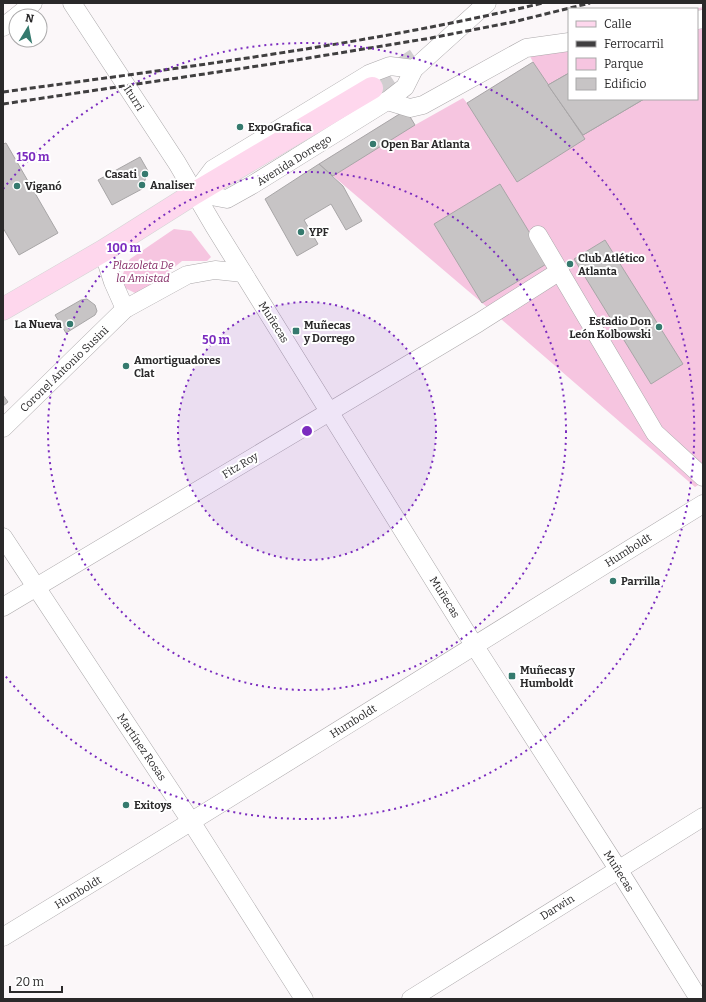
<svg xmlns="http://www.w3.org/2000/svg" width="706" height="1002" viewBox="0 0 706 1002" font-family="Bitter,serif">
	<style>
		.green { fill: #f6c5e0 }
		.building { fill: #c7c4c5; stroke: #a8a6a7 }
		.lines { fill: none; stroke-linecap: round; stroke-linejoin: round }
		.major-tunnel { stroke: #d1ced0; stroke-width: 22; stroke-dasharray: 22 11; stroke-linecap: butt }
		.minor-casing { stroke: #aba8aa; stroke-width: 19 }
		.major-casing { stroke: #d4d4d4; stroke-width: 23 }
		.minor { stroke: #fff; stroke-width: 18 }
		.major { stroke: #fed7ed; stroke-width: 22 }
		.rail { stroke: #403f40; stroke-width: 3; stroke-dasharray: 6 3; stroke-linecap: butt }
		.ring { fill: none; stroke: #7b2cbf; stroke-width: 2; stroke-dasharray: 2 4 }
		.poi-dot { fill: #357a6e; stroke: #fff; stroke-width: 1.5 }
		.labels { text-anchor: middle; stroke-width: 4; stroke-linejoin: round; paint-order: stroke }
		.street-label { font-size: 11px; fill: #2a292a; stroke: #fff }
		.poi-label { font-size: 11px; font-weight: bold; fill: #2a292a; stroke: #fff; text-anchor: start }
		.park-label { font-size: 11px; font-style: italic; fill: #852c66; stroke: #fff }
		.centre { fill: #7b2cbf; stroke: #fff; stroke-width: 2 }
		.ring-label { font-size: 12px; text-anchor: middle; font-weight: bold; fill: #7b2cbf; stroke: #fff; stroke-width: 4; stroke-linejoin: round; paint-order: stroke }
	</style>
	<rect width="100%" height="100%" fill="#fbf7f9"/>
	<g class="green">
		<path d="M703 7V482L695 487 494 313 319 164 406 110 415 125 463 98 467 103 533 62 527 51 569 34V99H697V9H694Z"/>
		<path d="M174 229 191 231 211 257 207 261H182L144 292 135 293 125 288 121 280 125 268 130 259Z"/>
	</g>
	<g class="building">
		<path d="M533 62 585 139 517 182 467 103Z"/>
		<path d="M569 73V99H644L583 135 548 85Z"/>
		<path d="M569 73V99H644L583 135 548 85Z"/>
		<path d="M406 110 415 125 333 176 319 164Z"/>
		<path d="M6 143 58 233 19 255 3 228V144Z"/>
		<path d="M140 157 148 171 142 189 112 205 98 180Z"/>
		<path d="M319 164 343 186 362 221 346 230 331 204 304 220 318 244 297 256 265 199Z"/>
		<path d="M500 184 548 263 482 303 434 224Z"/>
		<path d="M605 240 683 364 651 384 574 259Z"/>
		<path d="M87 299 95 305 97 311 95 315 66 333 55 315 81 300Z"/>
		<path d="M3 395 8 402 3 406Z"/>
	</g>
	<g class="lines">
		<path class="major-tunnel" d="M372 88 416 59"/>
		<g class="minor-casing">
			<g id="minor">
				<path d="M72 3 177 163 214 226 474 645 618 869 699 999"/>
				<path d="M17 16 33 3"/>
				<path d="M697 20 703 19"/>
				<path d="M3 27 16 17"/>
				<path d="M387 101 410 108 423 105 526 48 569 42"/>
				<path d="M198 189 213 169 369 74 390 66 414 69"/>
				<path d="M195 193 227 199 252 185 387 101 405 87 414 69 487 3"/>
				<path d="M538 235 655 433 703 477"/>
				<path d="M103 251 113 282 125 309"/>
				<path d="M3 428 125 309 187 275 215 270 243 273"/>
				<path d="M3 537 192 823 304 999"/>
				<path d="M3 607 478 323 560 271"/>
				<path d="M3 937C237 795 469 648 703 504"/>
				<path d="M411 999 703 817"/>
			</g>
		</g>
		<g class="major-casing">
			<path id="major" d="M3 309 103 251 195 193 372 88"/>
		</g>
		<use href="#minor" class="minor"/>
		<use href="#major" class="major"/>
		<g class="rail">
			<path d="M3 92C184 67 366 45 543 3"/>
			<path d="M3 104 278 63 431 38 513 22 590 3"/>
		</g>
	</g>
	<circle cx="307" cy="431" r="129" fill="#7b2cbf" fill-opacity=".12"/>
	<g class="ring">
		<circle cx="307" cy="431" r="129"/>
		<circle cx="307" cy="431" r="259"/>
		<path d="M3 189A388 388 0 1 1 3 673"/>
	</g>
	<g class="poi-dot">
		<circle cx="240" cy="127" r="4"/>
		<circle cx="373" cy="144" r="4"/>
		<circle cx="145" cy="174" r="4"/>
		<circle cx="142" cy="185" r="4"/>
		<circle cx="17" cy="186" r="4"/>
		<circle cx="301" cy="232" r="4"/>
		<circle cx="570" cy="264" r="4"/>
		<circle cx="70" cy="324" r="4"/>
		<circle cx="659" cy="327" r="4"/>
		<rect x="292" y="327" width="8" height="8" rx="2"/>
		<circle cx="126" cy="366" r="4"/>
		<circle cx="613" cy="581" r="4"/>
		<rect x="508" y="672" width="8" height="8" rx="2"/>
		<circle cx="126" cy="805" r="4"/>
	</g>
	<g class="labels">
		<g class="street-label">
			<text transform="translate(134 98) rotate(57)" y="4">Iturri</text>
			<text transform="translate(294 160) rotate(-32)" y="4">Avenida Dorrego</text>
			<text transform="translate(274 322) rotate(58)" y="4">Muñecas</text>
			<text transform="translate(64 369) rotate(-44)" y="4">Coronel Antonio Susini</text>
			<text transform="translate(240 465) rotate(-31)" y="4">Fitz Roy</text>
			<text transform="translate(628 550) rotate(-32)" y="4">Humboldt</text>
			<text transform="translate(445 597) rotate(58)" y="4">Muñecas</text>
			<text transform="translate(353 721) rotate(-32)" y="4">Humboldt</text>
			<text transform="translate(142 747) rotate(56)" y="4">Martínez Rosas</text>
			<text transform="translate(619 871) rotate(58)" y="4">Muñecas</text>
			<text transform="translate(78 892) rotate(-31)" y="4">Humboldt</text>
			<text transform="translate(557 907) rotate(-32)" y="4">Darwin</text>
		</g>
		<g class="poi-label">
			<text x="248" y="131">ExpoGrafica</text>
			<text x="381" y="148">Open Bar Atlanta</text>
			<text x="137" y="178" text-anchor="end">Casati</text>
			<text x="150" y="189">Analiser</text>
			<text x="25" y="190">Viganó</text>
			<text x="309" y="236">YPF</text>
			<text x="578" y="262">Club Atlético<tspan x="578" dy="13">Atlanta</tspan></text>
			<text x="651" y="325" text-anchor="end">Estadio Don<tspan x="651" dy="13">León Kolbowski</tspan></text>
			<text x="62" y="328" text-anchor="end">La Nueva</text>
			<text x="304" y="329">Muñecas<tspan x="304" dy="13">y Dorrego</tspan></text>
			<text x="134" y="364">Amortiguadores<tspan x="134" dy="13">Clat</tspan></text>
			<text x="621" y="585">Parrilla</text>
			<text x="520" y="674">Muñecas y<tspan x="520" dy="13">Humboldt</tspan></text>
			<text x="134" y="809">Exitoys</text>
		</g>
		<g class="park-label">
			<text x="143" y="269">Plazoleta De<tspan x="143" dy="13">la Amistad</tspan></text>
		</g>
	</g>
	<circle cx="307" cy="431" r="6" class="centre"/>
	<g class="ring-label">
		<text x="33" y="161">150 m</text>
		<text x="124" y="252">100 m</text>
		<text x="216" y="344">50 m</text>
	</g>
	<rect width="706" height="1002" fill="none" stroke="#2a292a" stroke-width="8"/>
	<rect x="568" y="8" width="130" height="92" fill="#ffffff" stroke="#aaa9aa"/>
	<rect x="576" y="21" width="20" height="6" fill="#fed7ed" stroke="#aaa9aa"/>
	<text x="604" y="28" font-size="12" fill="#2a292a">Calle</text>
	<rect x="576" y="41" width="20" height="6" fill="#403f40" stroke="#aaa9aa"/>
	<text x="604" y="48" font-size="12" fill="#2a292a">Ferrocarril</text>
	<rect x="576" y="58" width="20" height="12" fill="#f6c5e0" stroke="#aaa9aa"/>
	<text x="604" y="68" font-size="12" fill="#2a292a">Parque</text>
	<rect x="576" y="78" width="20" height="12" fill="#c7c4c5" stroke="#aaa9aa"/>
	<text x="604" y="88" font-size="12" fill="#2a292a">Edificio</text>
	<g transform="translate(28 28) rotate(10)"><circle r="19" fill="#ffffff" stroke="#aaa9aa"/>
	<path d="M0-3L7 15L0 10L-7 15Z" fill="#357a6e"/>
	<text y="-6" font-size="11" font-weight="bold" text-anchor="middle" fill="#2a292a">N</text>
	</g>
	<path d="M10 986v6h52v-6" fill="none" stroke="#2a292a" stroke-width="2"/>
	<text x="16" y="986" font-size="12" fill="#2a292a" stroke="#ffffff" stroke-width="3" paint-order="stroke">20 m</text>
</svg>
